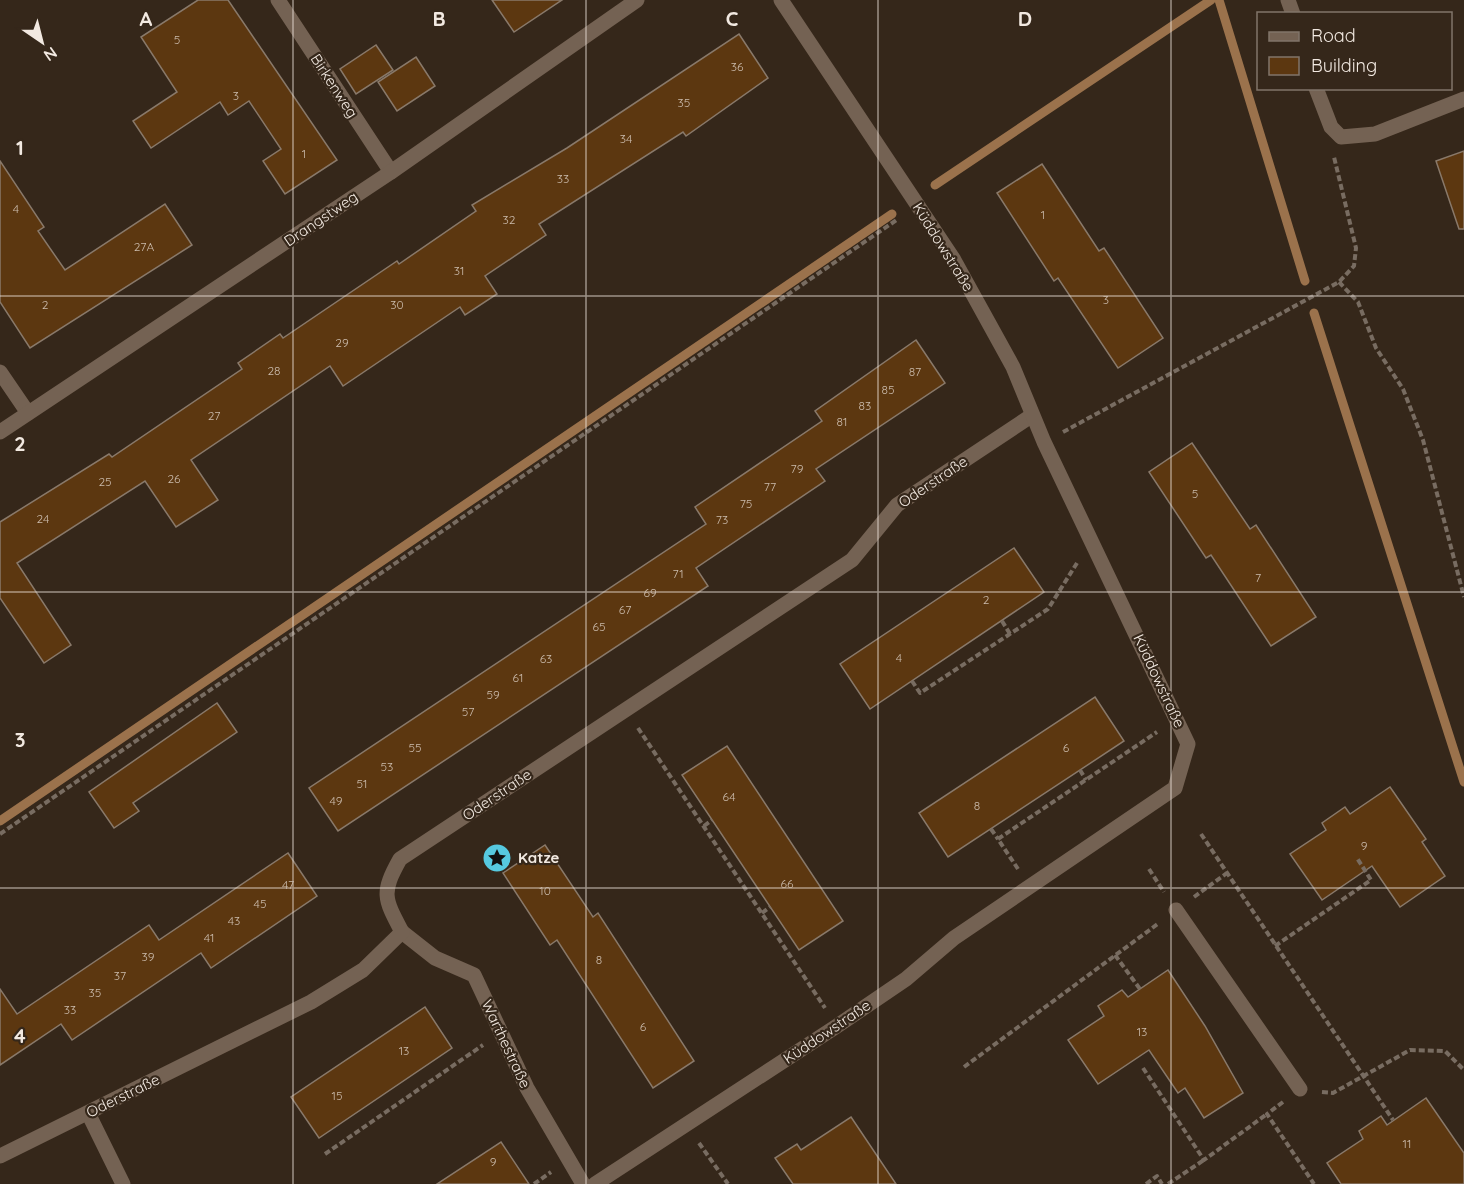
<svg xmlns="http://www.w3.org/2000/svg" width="1464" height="1184" viewBox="0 0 1464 1184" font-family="Quicksand,sans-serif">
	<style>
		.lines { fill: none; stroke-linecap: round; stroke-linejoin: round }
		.stream { stroke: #9b724c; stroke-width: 9 }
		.building { fill: #5c3710; stroke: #89796a; stroke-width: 1.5 }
		.path { stroke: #786c61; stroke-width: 4; stroke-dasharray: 6 3; stroke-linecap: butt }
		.minor { stroke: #746253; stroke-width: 15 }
		.grid { fill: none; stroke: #f2e9e1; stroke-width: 1.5; stroke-opacity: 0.55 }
		.labels { text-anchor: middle; stroke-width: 4.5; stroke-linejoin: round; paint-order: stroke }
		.number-label { font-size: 12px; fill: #ccbcad }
		.street-label { font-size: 15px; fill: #f2e9e1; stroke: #35271a }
		.poi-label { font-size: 15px; font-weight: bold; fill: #f2e9e1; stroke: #35271a; text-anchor: start }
		.grid-label { font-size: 20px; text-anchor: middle; font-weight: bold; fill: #f2e9e1; stroke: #35271a; stroke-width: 4.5; stroke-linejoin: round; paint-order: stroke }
	</style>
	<rect width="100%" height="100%" fill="#35271a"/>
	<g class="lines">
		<g class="stream">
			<path d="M1219 0 1305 281"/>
			<path d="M935 185 1211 0"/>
			<path d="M1314 313 1464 782"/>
			<path d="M0 821 892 214"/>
		</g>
	</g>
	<g class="building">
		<path d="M198 0H228L337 160 285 194 263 161 281 149 249 101 228 115 220 102 151 148 133 121 177 92 141 37Z"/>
		<path d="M492 0H562L514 32Z"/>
		<path d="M739 34 768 78 686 136 683 132 539 224 546 235 485 276 497 294 465 315 460 307 343 386 330 366 191 460 218 500 176 527 145 481 17 563 71 645 44 663 0 598V522L109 454 112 457 242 369 238 363 280 334 283 338 397 261 399 264 476 211 472 205 567 148Z"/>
		<path d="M376 45 393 70 356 94 340 69Z"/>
		<path d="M416 57 435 86 397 111 378 82Z"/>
		<path d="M1464 151V229H1459L1436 161Z"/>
		<path d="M0 161 44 227 38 231 65 270 165 204 192 245 30 348 0 302Z"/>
		<path d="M1042 164 1099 251 1104 248 1163 338 1118 368 1058 278 1054 281 997 193Z"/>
		<path d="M916 340 945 383 816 469 825 481 696 568 708 586 338 831 309 788 706 524 695 507 822 421 815 411Z"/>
		<path d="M1192 443 1250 529 1256 525 1316 617 1271 646 1211 555 1206 558 1149 472Z"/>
		<path d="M1014 548 1044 592 870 709 840 664Z"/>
		<path d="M1095 697 1124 741 948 857 919 813Z"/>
		<path d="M217 703 237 732 133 803 139 811 114 828 89 792Z"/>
		<path d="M727 746 843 921 799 950 682 775Z"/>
		<path d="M1390 787 1426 839 1422 842 1445 876 1400 907 1372 866 1322 900 1290 854 1326 830 1322 823 1345 807 1350 814Z"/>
		<path d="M545 845 593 917 598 913 694 1061 653 1088 557 940 550 945 503 873Z"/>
		<path d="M288 853 317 896 211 968 201 953 72 1040 61 1024 0 1065V989L17 1014 149 925 159 940Z"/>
		<path d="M1168 970 1205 1026 1243 1093 1204 1118 1185 1088 1178 1093 1149 1050 1098 1084 1068 1040 1104 1016 1098 1006 1122 990 1128 997Z"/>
		<path d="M425 1007 452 1048 319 1138 291 1097Z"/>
		<path d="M1426 1098 1464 1153V1184H1341L1327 1163 1363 1139 1359 1131 1381 1116 1387 1125Z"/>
		<path d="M851 1117 896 1184H793L775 1158 797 1144 801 1150Z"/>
		<path d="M501 1142 529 1184H437Z"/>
	</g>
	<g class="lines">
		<g class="path">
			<path d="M1339 282 1358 302 1376 348 1403 389 1423 440 1464 597"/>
			<path d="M1063 432 1339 282 1354 266 1356 248 1334 157"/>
			<path d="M1002 621 1010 634"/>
			<path d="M912 681 920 693 1048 609 1077 563"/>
			<path d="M638 728 825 1008"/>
			<path d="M1080 770 1086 780"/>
			<path d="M704 826 712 820"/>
			<path d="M991 829 998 839"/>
			<path d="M0 834 898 219"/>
			<path d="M1201 834 1393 1120"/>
			<path d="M1018 869 998 839 1157 732"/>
			<path d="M1149 869 1164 892"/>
			<path d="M1194 897 1227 873"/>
			<path d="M762 913 770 907"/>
			<path d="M1275 946 1371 880 1357 858"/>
			<path d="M1115 955 1140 989"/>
			<path d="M964 1067 1159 923"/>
			<path d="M1143 1068 1204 1160 1267 1114"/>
			<path d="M1322 1092 1333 1093 1410 1050 1445 1051 1464 1070"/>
			<path d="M1283 1102 1267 1114 1314 1184"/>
			<path d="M699 1143 728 1184"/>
			<path d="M325 1154 483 1045"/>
			<path d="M534 1184 551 1172"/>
			<path d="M1146 1184 1157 1176 1162 1184"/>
			<path d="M1168 1184 1204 1160"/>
		</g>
		<g class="minor">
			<path d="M278 0 391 172"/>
			<path d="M1288 0 1293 14"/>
			<path d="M1316 88 1331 127 1341 137 1375 134 1464 99"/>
			<path d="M0 372 28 413"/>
			<path d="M0 432 391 172 637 0"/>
			<path d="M1176 910 1300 1089"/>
			<path d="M402 932 435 958 474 975 527 1088 583 1184"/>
			<path d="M88 1113 123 1184"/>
			<path d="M0 1156 311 1002 363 970 402 932C384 898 381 893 400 859L852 560 897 505 1031 416"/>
			<path d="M595 1184 837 1026 906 979 954 938 1175 788 1188 744 1044 442 1013 367 954 260 781 0"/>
		</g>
	</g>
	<path class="grid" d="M293 0V1184M586 0V1184M878 0V1184M1171 0V1184M0 296H1464M0 592H1464M0 888H1464"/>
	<defs>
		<g id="sight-disc" transform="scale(1.5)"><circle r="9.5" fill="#56c9e0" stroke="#35271a"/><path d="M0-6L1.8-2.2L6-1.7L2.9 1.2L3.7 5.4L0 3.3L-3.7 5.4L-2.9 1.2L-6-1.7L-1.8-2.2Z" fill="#111"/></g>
	</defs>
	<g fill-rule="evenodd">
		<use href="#sight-disc" x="497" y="858"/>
	</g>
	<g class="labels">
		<g class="number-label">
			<text x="177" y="44">5</text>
			<text x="737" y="71">36</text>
			<text x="236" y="100">3</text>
			<text x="684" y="107">35</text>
			<text x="626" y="143">34</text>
			<text x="304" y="158">1</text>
			<text x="563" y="183">33</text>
			<text x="16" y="213">4</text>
			<text x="1043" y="219">1</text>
			<text x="509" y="224">32</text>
			<text x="144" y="251">27A</text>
			<text x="459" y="275">31</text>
			<text x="1106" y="304">3</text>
			<text x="45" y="309">2</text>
			<text x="397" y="309">30</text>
			<text x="342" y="347">29</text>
			<text x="274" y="375">28</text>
			<text x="915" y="376">87</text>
			<text x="888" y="394">85</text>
			<text x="865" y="410">83</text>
			<text x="214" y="420">27</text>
			<text x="842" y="426">81</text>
			<text x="797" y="473">79</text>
			<text x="174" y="483">26</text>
			<text x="105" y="486">25</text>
			<text x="770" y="491">77</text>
			<text x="1195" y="498">5</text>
			<text x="746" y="508">75</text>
			<text x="43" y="523">24</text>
			<text x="722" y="524">73</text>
			<text x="678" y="578">71</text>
			<text x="1258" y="582">7</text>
			<text x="650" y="597">69</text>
			<text x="986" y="604">2</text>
			<text x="625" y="614">67</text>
			<text x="599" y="631">65</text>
			<text x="899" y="662">4</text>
			<text x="546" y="663">63</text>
			<text x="518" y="682">61</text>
			<text x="493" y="699">59</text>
			<text x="468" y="716">57</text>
			<text x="415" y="752">55</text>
			<text x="1066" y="752">6</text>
			<text x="387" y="771">53</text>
			<text x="362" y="788">51</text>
			<text x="729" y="801">64</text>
			<text x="336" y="805">49</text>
			<text x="977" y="810">8</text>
			<text x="1364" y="850">9</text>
			<text x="787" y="888">66</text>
			<text x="288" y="889">47</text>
			<text x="545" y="895">10</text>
			<text x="260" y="908">45</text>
			<text x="234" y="925">43</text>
			<text x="209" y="942">41</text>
			<text x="148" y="961">39</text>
			<text x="599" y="964">8</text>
			<text x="120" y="980">37</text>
			<text x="95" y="997">35</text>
			<text x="70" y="1014">33</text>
			<text x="643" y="1031">6</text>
			<text x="1142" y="1036">13</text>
			<text x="404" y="1055">13</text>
			<text x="337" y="1100">15</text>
			<text x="1407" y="1148">11</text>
			<text x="493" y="1166">9</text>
		</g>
		<g class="street-label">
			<text transform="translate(334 86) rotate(57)" y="5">Birkenweg</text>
			<text transform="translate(321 219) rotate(-34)" y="5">Drangstweg</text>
			<text transform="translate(943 247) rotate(58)" y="5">Küddowstraße</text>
			<text transform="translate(933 482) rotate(-34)" y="5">Oderstraße</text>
			<text transform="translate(1159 681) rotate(65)" y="5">Küddowstraße</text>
			<text transform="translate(497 795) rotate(-34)" y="5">Oderstraße</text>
			<text transform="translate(827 1032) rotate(-34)" y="5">Küddowstraße</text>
			<text transform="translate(506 1044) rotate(65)" y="5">Warthestraße</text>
			<text transform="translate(123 1096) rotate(-26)" y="5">Oderstraße</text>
		</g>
		<g class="poi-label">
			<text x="518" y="863">Katze</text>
		</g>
	</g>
	<g class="grid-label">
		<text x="146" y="26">A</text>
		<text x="439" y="26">B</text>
		<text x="732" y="26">C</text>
		<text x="1025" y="26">D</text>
		<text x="20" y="155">1</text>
		<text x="20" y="451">2</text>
		<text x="20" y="747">3</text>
		<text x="20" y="1043">4</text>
	</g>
	<rect x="1257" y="12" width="195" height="78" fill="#35271a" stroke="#81756a" stroke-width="1.5"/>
	<rect x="1269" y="32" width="30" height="9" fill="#746253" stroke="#81756a" stroke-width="1.5"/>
	<text x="1311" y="42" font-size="18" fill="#f2e9e1">Road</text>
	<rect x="1269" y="57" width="30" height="18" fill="#5c3710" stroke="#81756a" stroke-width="1.5"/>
	<text x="1311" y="72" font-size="18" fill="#f2e9e1">Building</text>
	<g transform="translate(42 42) rotate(145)" stroke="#35271a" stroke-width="4.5" paint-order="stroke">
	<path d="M0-4.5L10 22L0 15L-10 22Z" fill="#f2e9e1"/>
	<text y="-9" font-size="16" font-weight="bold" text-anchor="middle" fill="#f2e9e1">N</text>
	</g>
</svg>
